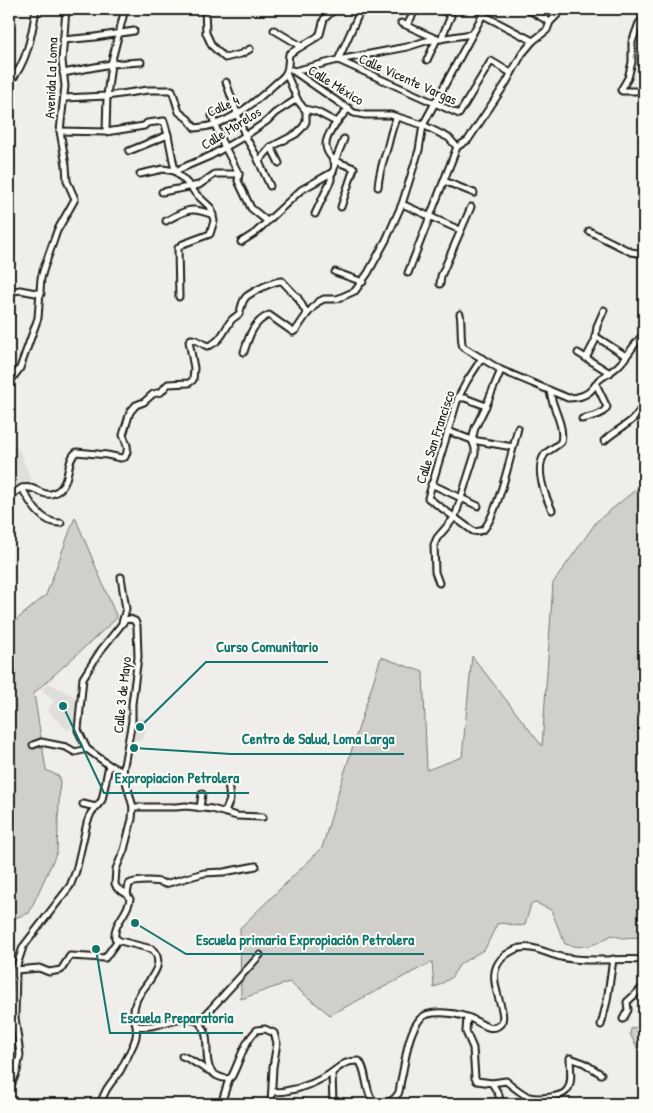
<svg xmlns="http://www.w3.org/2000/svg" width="653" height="1113" viewBox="0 0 653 1113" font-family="'Patrick Hand',sans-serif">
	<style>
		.built { fill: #e0deda }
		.green { fill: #d0cfcc; stroke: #767674 }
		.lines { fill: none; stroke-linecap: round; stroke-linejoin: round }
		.minor-casing { stroke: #1c1c1c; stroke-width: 9 }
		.minor { stroke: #fdfcf7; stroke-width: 5 }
		.labels { text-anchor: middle; stroke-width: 4; stroke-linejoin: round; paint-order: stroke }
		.street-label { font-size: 14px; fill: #1c1c1c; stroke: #fdfcf7 }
		.leader { fill: none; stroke: #0f766e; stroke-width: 2 }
		.callout-dot { fill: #0f766e; stroke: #fdfcf7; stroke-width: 2 }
		.callout-label { font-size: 15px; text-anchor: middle; font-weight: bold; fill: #0f766e; stroke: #fdfcf7; stroke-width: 4; stroke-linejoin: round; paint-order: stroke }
	</style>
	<rect width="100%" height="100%" fill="#f0eeea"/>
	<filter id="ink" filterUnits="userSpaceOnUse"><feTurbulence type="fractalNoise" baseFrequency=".02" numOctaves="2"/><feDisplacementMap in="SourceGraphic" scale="10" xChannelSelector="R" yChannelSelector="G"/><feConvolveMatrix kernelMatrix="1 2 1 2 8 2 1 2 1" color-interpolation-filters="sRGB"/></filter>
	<g filter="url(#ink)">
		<g class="built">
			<path d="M9 441 19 450 31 479 29 482 9 494Z"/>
			<path d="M47 682 77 698 75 715 77 721 68 731 47 710 54 701 42 691Z"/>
			<path d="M135 717 146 718V730L141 741 130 739Z"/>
		</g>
		<g class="green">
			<path d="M644 483V937L622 938 612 935C595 945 585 950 565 944L551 910 536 903 531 904 525 925C515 928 507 921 497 924L485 949 460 964 451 978 434 988 432 962 330 1015 289 982 241 999 240 928 322 848 338 793 381 657 423 672 427 770 462 757 472 656 542 746 553 583 597 521Z"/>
			<path d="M75 517 117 618 34 693 46 770 60 777 57 852 29 913 9 920V626L46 595Z"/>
			<path d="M641 1025 644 1026V1060L630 1034 631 1029Z"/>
		</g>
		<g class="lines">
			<g class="minor-casing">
				<g id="minor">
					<path d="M205 9 206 33 212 46 225 58 241 54 250 49"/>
					<path d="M441 9 451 16 441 39"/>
					<path d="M527 9 550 22"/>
					<path d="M483 15 533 41"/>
					<path d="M401 23 437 39 427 60"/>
					<path d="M639 23 632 42V62L628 78 621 90 622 91H644"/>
					<path d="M407 25 416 9"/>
					<path d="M274 30 301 46"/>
					<path d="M63 40 95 37 134 31"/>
					<path d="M338 60 407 47 426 41 472 34"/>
					<path d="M338 60 361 9"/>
					<path d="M292 70 354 113 365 115H391L423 125 449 138 457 147"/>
					<path d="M294 71 338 60 459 114 491 61 511 73"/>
					<path d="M63 73 111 64 141 62"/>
					<path d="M226 82 245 136 256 155 270 186"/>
					<path d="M9 83C27 64 32 34 36 9"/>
					<path d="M64 98 107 96 148 90H172L179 112 188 119 195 128C226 127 253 104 275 84 278 81 284 77 286 73 289 68 288 59 289 54L317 37 320 34 324 19 335 9"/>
					<path d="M305 109 317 112 336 122"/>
					<path d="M212 116 220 138 239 174 238 181 251 208 267 221"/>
					<path d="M60 131 106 132 144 126 147 123 164 121 168 135 175 171 190 186 195 193 211 208 214 221 210 234 183 244 178 248 179 297"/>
					<path d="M106 132 107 96 111 64 125 9"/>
					<path d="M271 147 279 163"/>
					<path d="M129 151 168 135"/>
					<path d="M259 161 271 147 296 134 303 127 306 122V111L298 101 286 73"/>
					<path d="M140 174 163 169 175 171 210 156 245 136 267 121 275 113 297 99"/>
					<path d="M444 181 474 193"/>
					<path d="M378 187C379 174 382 164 386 152 390 140 391 128 397 117"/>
					<path d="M162 192 199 185 215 174H239"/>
					<path d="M402 204 460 230"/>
					<path d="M341 207 354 168 335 161 344 139"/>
					<path d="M315 214 331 180V173"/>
					<path d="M166 221C186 210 190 206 213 215"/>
					<path d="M589 231 631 252 644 254"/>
					<path d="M241 242 255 233 301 190 333 172C339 158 327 158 326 146 325 134 341 117 349 108"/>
					<path d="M335 272 363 282"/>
					<path d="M408 273 457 147 468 140 506 83 522 54 533 41 547 30 550 22 563 9"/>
					<path d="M440 284 441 276 471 207"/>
					<path d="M9 292 20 290 41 294"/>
					<path d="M460 314C462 322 460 341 463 347L501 370 568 398C578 398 587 396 593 388 596 385 597 381 600 379 607 374 613 371 619 365 629 355 634 343 644 334"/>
					<path d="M595 336 626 356"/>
					<path d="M244 352C249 336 253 322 269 315L293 332 296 330 307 314 318 302 324 299H337L355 291 368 273 386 240 402 204 419 150 423 125 486 9"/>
					<path d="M578 353 610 373"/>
					<path d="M482 358 467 381 458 398 428 498 473 531C477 532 480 532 484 529 498 513 512 451 518 428"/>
					<path d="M586 358 595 341 597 326 604 310"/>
					<path d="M9 383 20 368 38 318 41 278 44 268 57 231 75 199 67 181 66 165 60 131 65 86 62 61 66 9"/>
					<path d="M550 391C552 408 565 425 561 442 556 447 550 449 545 454 534 468 545 496 552 510"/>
					<path d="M458 398H465L486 406"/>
					<path d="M582 419C591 416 601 417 607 407L596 384"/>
					<path d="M448 431 472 440 513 447"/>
					<path d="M604 441C621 425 633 426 644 403"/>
					<path d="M431 484 478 506"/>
					<path d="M22 488C30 503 42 524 61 523"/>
					<path d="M9 497C13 494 18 490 22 488 37 484 44 502 59 490 71 481 66 458 77 452L107 455 121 458 125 457C130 448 126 443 123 435L130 412 136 405 144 402 153 394 161 392 168 384 189 383 193 380 194 368 189 341 191 339 196 340 207 346C220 343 224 331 230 322 232 318 236 317 239 314 242 308 241 301 247 296 254 291 273 281 282 281L298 298 307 314"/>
					<path d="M121 577 126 609 122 623"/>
					<path d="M439 583 435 572 434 545 437 538 455 517 475 454V448L472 440 475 428 486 406 501 370"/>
					<path d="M33 745 41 742 66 747 75 752 87 749 109 765 123 771"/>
					<path d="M87 749 78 730 83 678 101 650 125 620 130 619 135 621 137 626 138 657 132 704V721L123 771"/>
					<path d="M83 804 96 807"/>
					<path d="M133 807H176L186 806 212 809 237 816 263 817"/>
					<path d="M200 808 202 794"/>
					<path d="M225 812 230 800 228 782"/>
					<path d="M127 894 129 884C136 880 159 880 165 884L204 873 224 872 256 866"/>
					<path d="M16 970 39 968 49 972 61 970 70 956 105 958 118 940"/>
					<path d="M467 1017 466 1032 473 1048 475 1078 477 1081 492 1083 506 1081C511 1085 524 1095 529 1097 538 1099 562 1098 567 1090 573 1082 570 1068 570 1058L584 1063 601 1074"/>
					<path d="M623 1019 628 1010 627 1002 644 986"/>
					<path d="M199 1022 260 955"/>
					<path d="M601 1025 607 1001 613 959"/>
					<path d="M137 1026C163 1030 175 1011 199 1022 201 1025 204 1028 205 1032 211 1050 198 1076 229 1079L232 1076C240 1060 244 1042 257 1030L265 1029 274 1033 277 1043 273 1067 271 1104"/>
					<path d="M182 1056C193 1060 201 1068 212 1072"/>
					<path d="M332 1073 333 1104"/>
					<path d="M492 1083 499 1095 500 1104"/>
					<path d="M9 1090 17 1071 20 1055 15 1017 16 970 18 962 23 947 70 886 76 871 87 823 91 813 102 800 109 765"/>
					<path d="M272 1092C290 1092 309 1086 325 1077 338 1070 342 1060 359 1061 369 1071 363 1104 382 1104 387 1104 395 1099 398 1094 400 1091 400 1084 401 1080 406 1060 407 1034 420 1019 428 1009 455 1013 467 1017 476 1019 488 1032 498 1026 517 1014 470 971 514 950 530 943 545 953 561 957 588 963 617 958 644 960"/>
					<path d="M101 1104C103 1091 112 1082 120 1071 125 1062 130 1052 134 1043 142 1025 128 1019 137 999 144 984 169 965 152 949L120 941 115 938C113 923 128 914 130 899L127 894 117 888 115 884 116 869 124 850 132 819 133 807 123 771"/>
					<path d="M221 1104 229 1079"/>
				</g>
			</g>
			<use href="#minor" class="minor"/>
		</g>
	</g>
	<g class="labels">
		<g class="street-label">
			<text transform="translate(51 78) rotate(-88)" y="5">Avenida La Loma</text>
			<text transform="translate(408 79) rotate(24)" y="5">Calle Vicente Vargas</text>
			<text transform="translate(336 85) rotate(32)" y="5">Calle México</text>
			<text transform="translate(223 106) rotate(-24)" y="5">Calle 4</text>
			<text transform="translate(231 128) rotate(-32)" y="5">Calle Morelos</text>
			<text transform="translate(435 437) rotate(-72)" y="5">Calle San Francisco</text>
			<text transform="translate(122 695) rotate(-84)" y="5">Calle 3 de Mayo</text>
		</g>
	</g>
	<path class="leader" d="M140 727L206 662H328M134 748L231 754H404M63 706L104 793H249M135 923L186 954H424M96 949L110 1033H243"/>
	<g class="callout-dot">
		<circle cx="140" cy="727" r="5"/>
		<circle cx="134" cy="748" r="5"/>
		<circle cx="63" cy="706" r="5"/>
		<circle cx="135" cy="923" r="5"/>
		<circle cx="96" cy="949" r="5"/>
	</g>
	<g class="callout-label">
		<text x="267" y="652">Curso Comunitario</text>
		<text x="318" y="744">Centro de Salud, Loma Larga</text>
		<text x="177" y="783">Expropiacion Petrolera</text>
		<text x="305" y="945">Escuela primaria Expropiación Petrolera</text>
		<text x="177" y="1023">Escuela Preparatoria</text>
	</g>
	<rect width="653" height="1113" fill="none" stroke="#fdfcf7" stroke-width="30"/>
	<rect x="15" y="15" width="623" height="1083" fill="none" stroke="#1c1c1c" stroke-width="2" filter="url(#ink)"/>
</svg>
